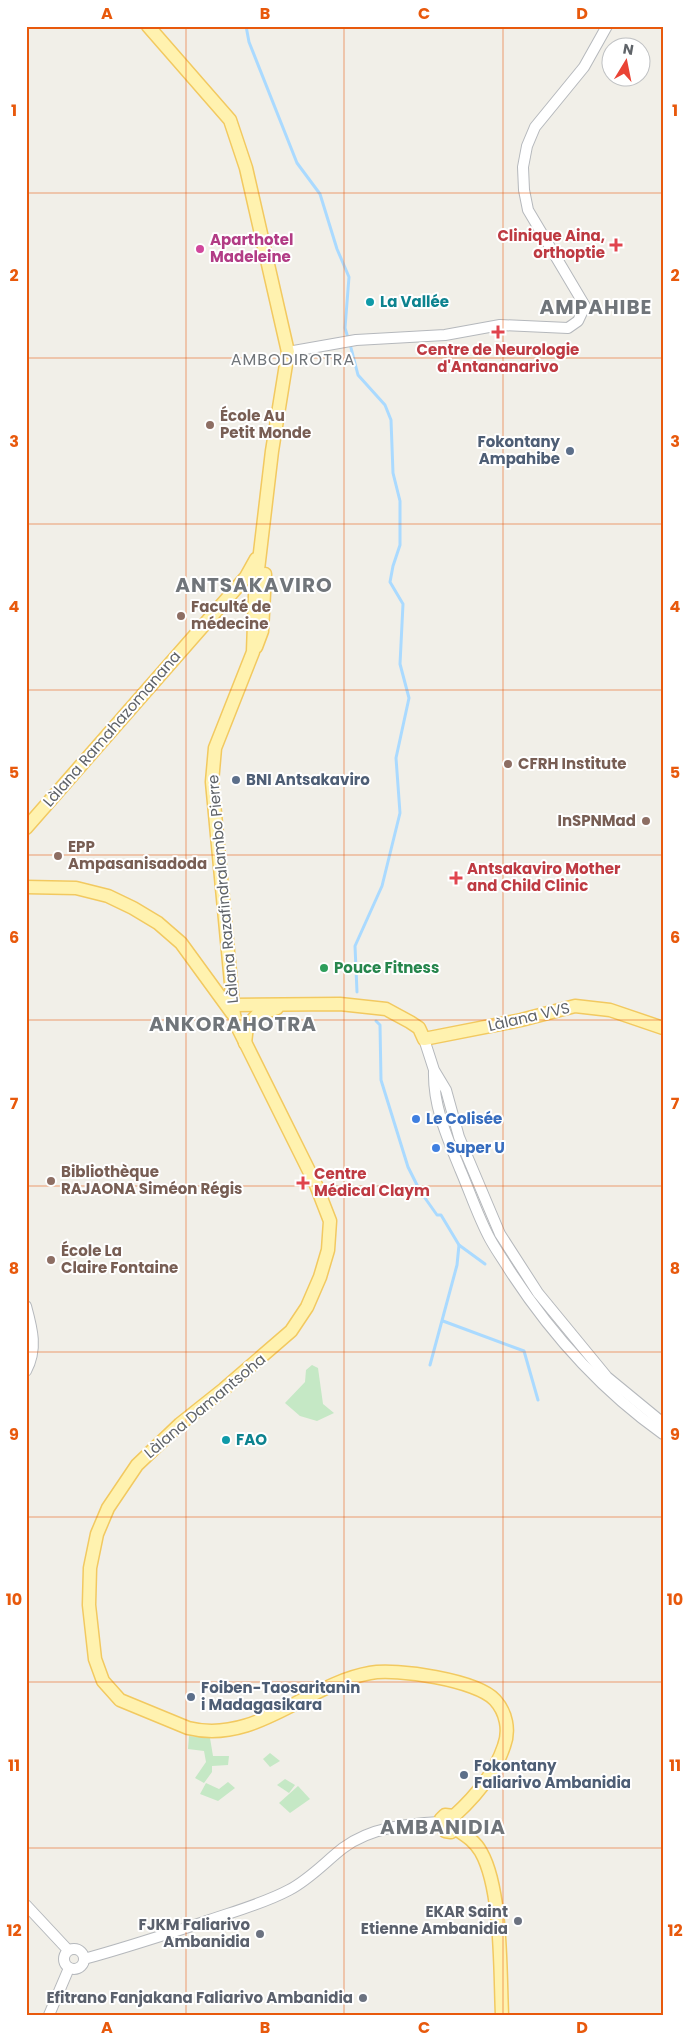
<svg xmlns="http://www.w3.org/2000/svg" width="689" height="2041" viewBox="0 0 689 2041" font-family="Poppins,sans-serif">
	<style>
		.green { fill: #c5e8c5 }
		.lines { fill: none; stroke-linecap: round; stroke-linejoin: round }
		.stream { stroke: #aadaff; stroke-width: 3 }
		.minor-casing { stroke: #b5b8bc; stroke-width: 12 }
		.major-casing { stroke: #f2c960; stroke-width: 15 }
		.minor { stroke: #fff; stroke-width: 10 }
		.major { stroke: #fff2af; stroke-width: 12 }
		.grid { fill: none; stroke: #e8590c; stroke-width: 1; stroke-opacity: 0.55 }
		.health-dot { fill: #e0444e; stroke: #fff; stroke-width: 2 }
		.hotel-dot { fill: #d1479c; stroke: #fff; stroke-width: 2 }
		.culture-dot { fill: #0f9aa8; stroke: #fff; stroke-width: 2 }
		.education-dot { fill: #8d6e63; stroke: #fff; stroke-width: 2 }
		.service-dot { fill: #5c6f8a; stroke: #fff; stroke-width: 2 }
		.leisure-dot { fill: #2e9e5b; stroke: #fff; stroke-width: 2 }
		.shop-dot { fill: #3f7fe0; stroke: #fff; stroke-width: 2 }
		.worship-dot { fill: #6b7280; stroke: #fff; stroke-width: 2 }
		.labels { text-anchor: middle; stroke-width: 4; stroke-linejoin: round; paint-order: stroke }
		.health-label { font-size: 15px; font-weight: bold; fill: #be3a42; stroke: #fff; text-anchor: start }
		.hotel-label { font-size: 15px; font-weight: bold; fill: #b23c85; stroke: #fff; text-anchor: start }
		.culture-label { font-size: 15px; font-weight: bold; fill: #0d838f; stroke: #fff; text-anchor: start }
		.education-label { font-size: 15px; font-weight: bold; fill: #785e54; stroke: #fff; text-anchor: start }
		.service-label { font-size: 15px; font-weight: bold; fill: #4e5e75; stroke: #fff; text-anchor: start }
		.street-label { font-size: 15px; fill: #5f6368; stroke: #fff }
		.leisure-label { font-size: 15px; font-weight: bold; fill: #27864d; stroke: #fff; text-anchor: start }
		.shop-label { font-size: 15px; font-weight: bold; fill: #366cbe; stroke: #fff; text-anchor: start }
		.worship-label { font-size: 15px; font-weight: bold; fill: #5b616d; stroke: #fff; text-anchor: end }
		.neighbourhood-label { font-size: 16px; letter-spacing: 1px; fill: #70757a; stroke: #fff }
		.district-label { font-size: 20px; font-weight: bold; letter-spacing: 1px; fill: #70757a; stroke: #fff }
		.neatline { fill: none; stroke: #e8590c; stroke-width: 2 }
		.grid-label { font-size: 16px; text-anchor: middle; font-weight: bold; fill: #e8590c }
	</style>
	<rect width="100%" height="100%" fill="#f1efe8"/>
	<g class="green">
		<path d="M312 1365 318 1368 323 1404 334 1413 317 1421 300 1416 285 1403 305 1382 306 1370Z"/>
		<path d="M189 1736 210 1738 213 1756H229L228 1765 212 1766V1772L204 1783 195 1778 206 1762 204 1751 188 1749Z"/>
		<path d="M270 1753 280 1761 270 1767 263 1759Z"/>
		<path d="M285 1779 295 1785 289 1793 277 1785Z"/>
		<path d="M228 1782 235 1788 218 1801 200 1794 206 1783 219 1789Z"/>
		<path d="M298 1786 310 1799 290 1813 279 1803Z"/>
	</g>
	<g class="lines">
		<g class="stream">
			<path d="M246 26 249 42 297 163 320 194 337 249 349 277 345 328 348 338"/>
			<path d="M350 344 358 375 385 405 391 420 393 473 400 501V545L393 566 390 582 403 604 400 664 409 698 396 758 400 813 382 886 355 946 357 992"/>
			<path d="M376 1021 380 1025 381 1080 408 1167 420 1191 437 1215H441L459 1245 485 1264"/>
			<path d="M443 1321 524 1351 538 1400"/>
			<path d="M430 1365 457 1265 459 1245"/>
		</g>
		<g class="minor-casing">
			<g id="minor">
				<path d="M288 352 356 340 445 335 500 325 568 328 578 321 585 306 528 210 524 190 523 167 527 146 535 127 584 67 607 26"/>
				<path d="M424 1039 434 1070 446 1090 459 1137 500 1234 538 1293 607 1377 663 1423"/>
				<path d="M434 1071C433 1106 447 1137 460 1169 470 1192 478 1217 490 1239 496 1250 504 1261 510 1271 551 1334 601 1390 663 1434"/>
				<path d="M26 1306C32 1328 38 1349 26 1371"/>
				<path d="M26 1905 68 1950"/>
				<circle cx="74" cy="1959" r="10"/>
				<path d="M84 1959C125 1948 164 1935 204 1922 232 1912 263 1904 289 1890 310 1879 325 1862 343 1848 371 1827 407 1824 440 1822"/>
				<path d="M49 2015 69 1968"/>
			</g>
		</g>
		<g class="major-casing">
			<g id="major">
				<path d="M148 26 230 120 246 168 288 352 272 451 255 595 253 652 215 748 212 782 234 1015 239 1030 316 1185 330 1221 328 1250 320 1277 307 1307 291 1331 224 1389 180 1424 137 1465 108 1508 97 1534 90 1568 89 1605 95 1659 103 1681 120 1700 188 1728C256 1745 307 1684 370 1673 396 1668 477 1680 495 1700 506 1712 510 1730 504 1746 495 1773 475 1797 454 1816"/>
				<path d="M256 647 262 631 265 574"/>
				<path d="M26 828 246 577 256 559"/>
				<path d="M26 887 76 888 108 896 133 908 158 923 181 943 232 1013"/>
				<path d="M232 1005 340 1004 386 1009 410 1022 419 1028 424 1039 521 1020 575 1006 610 1010 663 1028"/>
				<path d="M245 1043 247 1026 257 1015 277 1008"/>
				<path d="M454 1816 445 1815 441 1819 440 1825 445 1831 451 1832 456 1829"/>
				<path d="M456 1829C465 1835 475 1841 481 1852 502 1889 500 1971 502 2015"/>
			</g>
		</g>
		<use href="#minor" class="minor"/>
		<use href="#major" class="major"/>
	</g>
	<path class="grid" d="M186 26V2015M344 26V2015M503 26V2015M26 193H663M26 358H663M26 524H663M26 690H663M26 855H663M26 1020H663M26 1186H663M26 1352H663M26 1517H663M26 1682H663M26 1848H663"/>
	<g class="health-dot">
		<path d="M613.5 237.5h5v5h5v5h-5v5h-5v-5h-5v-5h5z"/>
		<path d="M495.5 324.5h5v5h5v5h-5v5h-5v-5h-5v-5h5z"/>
		<path d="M453.5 870.5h5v5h5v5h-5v5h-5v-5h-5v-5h5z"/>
		<path d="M300.5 1175.5h5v5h5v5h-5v5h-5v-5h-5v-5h5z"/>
	</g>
	<circle class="hotel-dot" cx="200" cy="249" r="5"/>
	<g class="culture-dot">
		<circle cx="370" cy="302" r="5"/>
		<circle cx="226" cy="1440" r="5"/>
	</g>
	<g class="education-dot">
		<circle cx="210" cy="425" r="5"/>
		<circle cx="181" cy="616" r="5"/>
		<circle cx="508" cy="764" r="5"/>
		<circle cx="646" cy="821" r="5"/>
		<circle cx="58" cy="856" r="5"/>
		<circle cx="51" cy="1181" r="5"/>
		<circle cx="51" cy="1260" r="5"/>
	</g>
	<g class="service-dot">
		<circle cx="570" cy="451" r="5"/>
		<circle cx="236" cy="780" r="5"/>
		<circle cx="191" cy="1697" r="5"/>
		<circle cx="464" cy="1775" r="5"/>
	</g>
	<circle class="leisure-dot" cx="324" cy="968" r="5"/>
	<g class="shop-dot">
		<circle cx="416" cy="1119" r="5"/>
		<circle cx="436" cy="1148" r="5"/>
	</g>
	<g class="worship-dot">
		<circle cx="518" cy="1921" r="5"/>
		<circle cx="260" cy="1934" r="5"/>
		<circle cx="363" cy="1998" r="5"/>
	</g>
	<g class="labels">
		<g class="health-label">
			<text x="605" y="241" text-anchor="end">Clinique Aina,<tspan x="605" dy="17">orthoptie</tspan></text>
			<text x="498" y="355" text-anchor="middle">Centre de Neurologie<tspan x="498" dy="17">d'Antananarivo</tspan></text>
			<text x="467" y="874">Antsakaviro Mother<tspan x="467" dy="17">and Child Clinic</tspan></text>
			<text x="314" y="1179">Centre<tspan x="314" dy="17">Médical Claym</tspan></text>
		</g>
		<g class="hotel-label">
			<text x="210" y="245">Aparthotel<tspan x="210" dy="17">Madeleine</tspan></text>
		</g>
		<g class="culture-label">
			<text x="380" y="307">La Vallée</text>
			<text x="236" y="1445">FAO</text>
		</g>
		<g class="education-label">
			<text x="220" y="421">École Au<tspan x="220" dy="17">Petit Monde</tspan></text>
			<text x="191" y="612">Faculté de<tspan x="191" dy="17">médecine</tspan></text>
			<text x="518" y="769">CFRH Institute</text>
			<text x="636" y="826" text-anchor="end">InSPNMad</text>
			<text x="68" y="852">EPP<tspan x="68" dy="17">Ampasanisadoda</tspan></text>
			<text x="61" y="1177">Bibliothèque<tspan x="61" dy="17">RAJAONA Siméon Régis</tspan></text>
			<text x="61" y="1256">École La<tspan x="61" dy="17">Claire Fontaine</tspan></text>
		</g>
		<g class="service-label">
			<text x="560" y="447" text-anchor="end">Fokontany<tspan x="560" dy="17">Ampahibe</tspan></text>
			<text x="246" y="785">BNI Antsakaviro</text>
			<text x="201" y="1693">Foiben-Taosaritanin<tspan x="201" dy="17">i Madagasikara</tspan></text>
			<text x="474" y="1771">Fokontany<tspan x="474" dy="17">Faliarivo Ambanidia</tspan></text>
		</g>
		<g class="street-label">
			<text transform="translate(112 729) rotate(-49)" y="5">Làlana Ramahazomanana</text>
			<text transform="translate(223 889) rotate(-95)" y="5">Làlana Razafindralambo Pierre</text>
			<text transform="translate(529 1017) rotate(-13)" y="5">Làlana VVS</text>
			<text transform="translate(205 1406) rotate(-40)" y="5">Làlana Damantsoha</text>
		</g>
		<g class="leisure-label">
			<text x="334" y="973">Pouce Fitness</text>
		</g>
		<g class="shop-label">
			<text x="426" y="1124">Le Colisée</text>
			<text x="446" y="1153">Super U</text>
		</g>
		<g class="worship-label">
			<text x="508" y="1917">EKAR Saint<tspan x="508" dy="17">Etienne Ambanidia</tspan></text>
			<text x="250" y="1930">FJKM Faliarivo<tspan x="250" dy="17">Ambanidia</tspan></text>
			<text x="353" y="2003">Efitrano Fanjakana Faliarivo Ambanidia</text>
		</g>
		<g class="neighbourhood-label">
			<text x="293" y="365">AMBODIROTRA</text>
		</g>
		<g class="district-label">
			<text x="596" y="314">AMPAHIBE</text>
			<text x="254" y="592">ANTSAKAVIRO</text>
			<text x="233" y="1031">ANKORAHOTRA</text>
			<text x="443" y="1834">AMBANIDIA</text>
		</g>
	</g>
	<rect width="689" height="2041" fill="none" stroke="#ffffff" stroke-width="55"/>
	<g transform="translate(626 62) rotate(10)"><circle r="24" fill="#ffffff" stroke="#bfc1c3"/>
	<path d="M0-4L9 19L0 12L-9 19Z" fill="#ea4335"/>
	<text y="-8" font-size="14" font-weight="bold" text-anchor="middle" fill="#5f6368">N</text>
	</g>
	<rect x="28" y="28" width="634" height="1986" class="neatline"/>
	<g class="grid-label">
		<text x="107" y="19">A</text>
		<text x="265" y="19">B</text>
		<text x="424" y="19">C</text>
		<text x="582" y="19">D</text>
		<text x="14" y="116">1</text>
		<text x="675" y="116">1</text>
		<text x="14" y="281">2</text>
		<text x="675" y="281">2</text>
		<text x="14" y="447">3</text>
		<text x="675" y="447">3</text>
		<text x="14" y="612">4</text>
		<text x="675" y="612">4</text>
		<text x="14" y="778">5</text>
		<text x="675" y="778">5</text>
		<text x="14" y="943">6</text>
		<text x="675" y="943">6</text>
		<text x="14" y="1109">7</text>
		<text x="675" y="1109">7</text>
		<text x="14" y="1274">8</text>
		<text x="675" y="1274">8</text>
		<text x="14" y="1440">9</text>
		<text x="675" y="1440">9</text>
		<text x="14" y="1605">10</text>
		<text x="675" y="1605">10</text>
		<text x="14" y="1771">11</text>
		<text x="675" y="1771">11</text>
		<text x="14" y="1936">12</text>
		<text x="675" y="1936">12</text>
		<text x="107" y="2033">A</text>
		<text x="265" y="2033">B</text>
		<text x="424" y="2033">C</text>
		<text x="582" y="2033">D</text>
	</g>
</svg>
